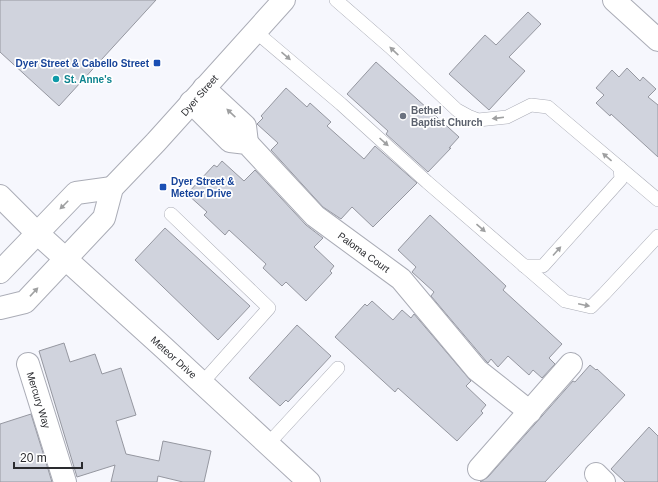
<svg xmlns="http://www.w3.org/2000/svg" width="658" height="482" viewBox="0 0 658 482" font-family="Helvetica,sans-serif">
	<style>
		.building { fill: #d0d3dd; stroke: #9597a0 }
		.lines { fill: none; stroke-linecap: round; stroke-linejoin: round }
		.service-casing { stroke: #aaacb6; stroke-width: 14 }
		.minor-casing { stroke: #aaacb6; stroke-width: 24 }
		.tertiary-casing { stroke: #aaacb6; stroke-width: 24 }
		.secondary-casing { stroke: #aaacb6; stroke-width: 24 }
		.service { stroke: #fff; stroke-width: 13 }
		.minor { stroke: #fff; stroke-width: 22 }
		.tertiary { stroke: #fff; stroke-width: 22 }
		.secondary { stroke: #fff; stroke-width: 22 }
		.oneway { fill: #9fa0a1 }
		.transit-dot { fill: #1a4fb4; stroke: #fff; stroke-width: 1.5 }
		.culture-dot { fill: #0f9aa8; stroke: #fff; stroke-width: 1.5 }
		.worship-dot { fill: #6b7280; stroke: #fff; stroke-width: 1.5 }
		.labels { text-anchor: middle; stroke-width: 3.5; stroke-linejoin: round; paint-order: stroke }
		.transit-label { font-size: 10px; font-weight: bold; fill: #164399; stroke: #fff; text-anchor: end }
		.culture-label { font-size: 10px; font-weight: bold; fill: #0d838f; stroke: #fff; text-anchor: start }
		.street-label { font-size: 10px; fill: #2a2b2f; stroke: #fff }
		.worship-label { font-size: 10px; font-weight: bold; fill: #5b616d; stroke: #fff; text-anchor: start }
	</style>
	<rect width="100%" height="100%" fill="#f6f7fd"/>
	<g class="building">
		<path d="M0 0H156L59 106 0 52Z"/>
		<path d="M528 12 541 24 509 57 525 71 489 110 449 74 485 35 496 45Z"/>
		<path d="M376 62 459 137 449 148H451L428 172 386 134 388 131 347 94Z"/>
		<path d="M627 68 640 81 643 77 656 89 648 97 658 105V157L611 114 610 116 596 103 604 95 596 88 612 70 619 77Z"/>
		<path d="M286 88 307 107 310 103 331 122 327 126 364 159 375 146 417 183 373 227 352 207 341 219 323 207 271 150 278 143 257 124 263 118 261 116Z"/>
		<path d="M222 161 244 181 255 170 306 225 323 238 314 247 334 266 330 271 332 273 306 301 286 282 282 286 263 268 266 264 229 230 225 235 204 215 207 212 187 194 214 165 217 167Z"/>
		<path d="M430 215 506 286 503 290 562 344 549 358 555 364 542 378 533 370 529 375 508 356 498 367 491 359 488 363 486 361 431 296 434 292 412 272 416 267 398 250Z"/>
		<path d="M165 228 250 306 218 340 135 260Z"/>
		<path d="M372 301 393 320 402 310 411 318 414 314 471 381 466 386 486 405 481 411 483 413 457 441 398 388 395 392 335 337 365 304 367 306Z"/>
		<path d="M297 325 331 356 288 402 286 400 280 406 249 378Z"/>
		<path d="M64 343 70 362 95 354 102 374 121 368 136 415 116 421 126 454 159 461 163 441 211 451 204 482H183L158 476 157 482H111L115 465 77 477 39 351Z"/>
		<path d="M590 365 596 370 597 369 625 395 545 482H480L488 477 573 381 575 382Z"/>
		<path d="M31 414 52 482H0V424Z"/>
		<path d="M649 427 658 436V482H625L611 469Z"/>
	</g>
	<g class="lines">
		<g class="service-casing">
			<g id="service">
				<path d="M336 0 390 47 457 110 468 116 478 120 507 117 531 105 548 107 658 200"/>
				<path d="M256 32 341 104 427 182 565 301 591 307 604 294 658 236"/>
				<path d="M171 214 269 308 202 383"/>
				<path d="M524 266H543L621 179 620 168"/>
				<path d="M268 444 338 368"/>
			</g>
		</g>
		<g class="minor-casing">
			<g id="minor">
				<path d="M614 0 658 40"/>
				<path d="M204 88 245 126 247 143"/>
				<path d="M191 102 230 141 247 143 315 216 401 279 477 370 530 412"/>
				<path d="M0 196 37 233"/>
				<path d="M28 364 65 482"/>
				<path d="M479 469 571 364"/>
				<path d="M596 474 604 482"/>
			</g>
		</g>
		<g class="tertiary-casing">
			<path id="tertiary" d="M37 233 163 347 309 482"/>
		</g>
		<g class="secondary-casing">
			<g id="secondary">
				<path d="M0 272 76 193 112 188"/>
				<path d="M0 308 25 302 104 218 112 188 156 142 284 0"/>
			</g>
		</g>
		<use href="#service" class="service"/>
		<use href="#minor" class="minor"/>
		<use href="#tertiary" class="tertiary"/>
		<use href="#secondary" class="secondary"/>
	</g>
	<defs><path id="oneway-solid" d="M-6-.8H1V-3.2L6.5 0L1 3.2V.8H-6Z"/></defs>
	<g class="oneway">
		<use href="#oneway-solid" transform="translate(394 51) rotate(-137)"/>
		<use href="#oneway-solid" transform="translate(286 56) rotate(41)"/>
		<use href="#oneway-solid" transform="translate(231 113) rotate(-137)"/>
		<use href="#oneway-solid" transform="translate(498 118) rotate(173)"/>
		<use href="#oneway-solid" transform="translate(384 142) rotate(42)"/>
		<use href="#oneway-solid" transform="translate(607 157) rotate(-140)"/>
		<use href="#oneway-solid" transform="translate(64 205) rotate(135)"/>
		<use href="#oneway-solid" transform="translate(481 228) rotate(41)"/>
		<use href="#oneway-solid" transform="translate(557 251) rotate(-48)"/>
		<use href="#oneway-solid" transform="translate(34 292) rotate(-47)"/>
		<use href="#oneway-solid" transform="translate(584 305) rotate(12)"/>
	</g>
	<g class="transit-dot">
		<rect x="153" y="59" width="8" height="8" rx="2"/>
		<rect x="159" y="183" width="8" height="8" rx="2"/>
	</g>
	<circle class="culture-dot" cx="56" cy="79" r="4"/>
	<circle class="worship-dot" cx="403" cy="116" r="4"/>
	<g class="labels">
		<g class="transit-label">
			<text x="149" y="67">Dyer Street &amp; Cabello Street</text>
			<text x="171" y="185" text-anchor="start">Dyer Street &amp;<tspan x="171" dy="12">Meteor Drive</tspan></text>
		</g>
		<g class="culture-label">
			<text x="64" y="83">St. Anne's</text>
		</g>
		<g class="street-label">
			<text transform="translate(199 95) rotate(-49)" y="4">Dyer Street</text>
			<text transform="translate(364 252) rotate(36)" y="4">Paloma Court</text>
			<text transform="translate(174 357) rotate(42)" y="4">Meteor Drive</text>
			<text transform="translate(39 400) rotate(73)" y="4">Mercury Way</text>
		</g>
		<g class="worship-label">
			<text x="411" y="114">Bethel<tspan x="411" dy="12">Baptist Church</tspan></text>
		</g>
	</g>
	<path d="M14 462v6h68v-6" fill="none" stroke="#2a2b2f" stroke-width="2"/>
	<text x="20" y="462" font-size="12" fill="#2a2b2f" stroke="#ffffff" stroke-width="3" paint-order="stroke">20 m</text>
</svg>
